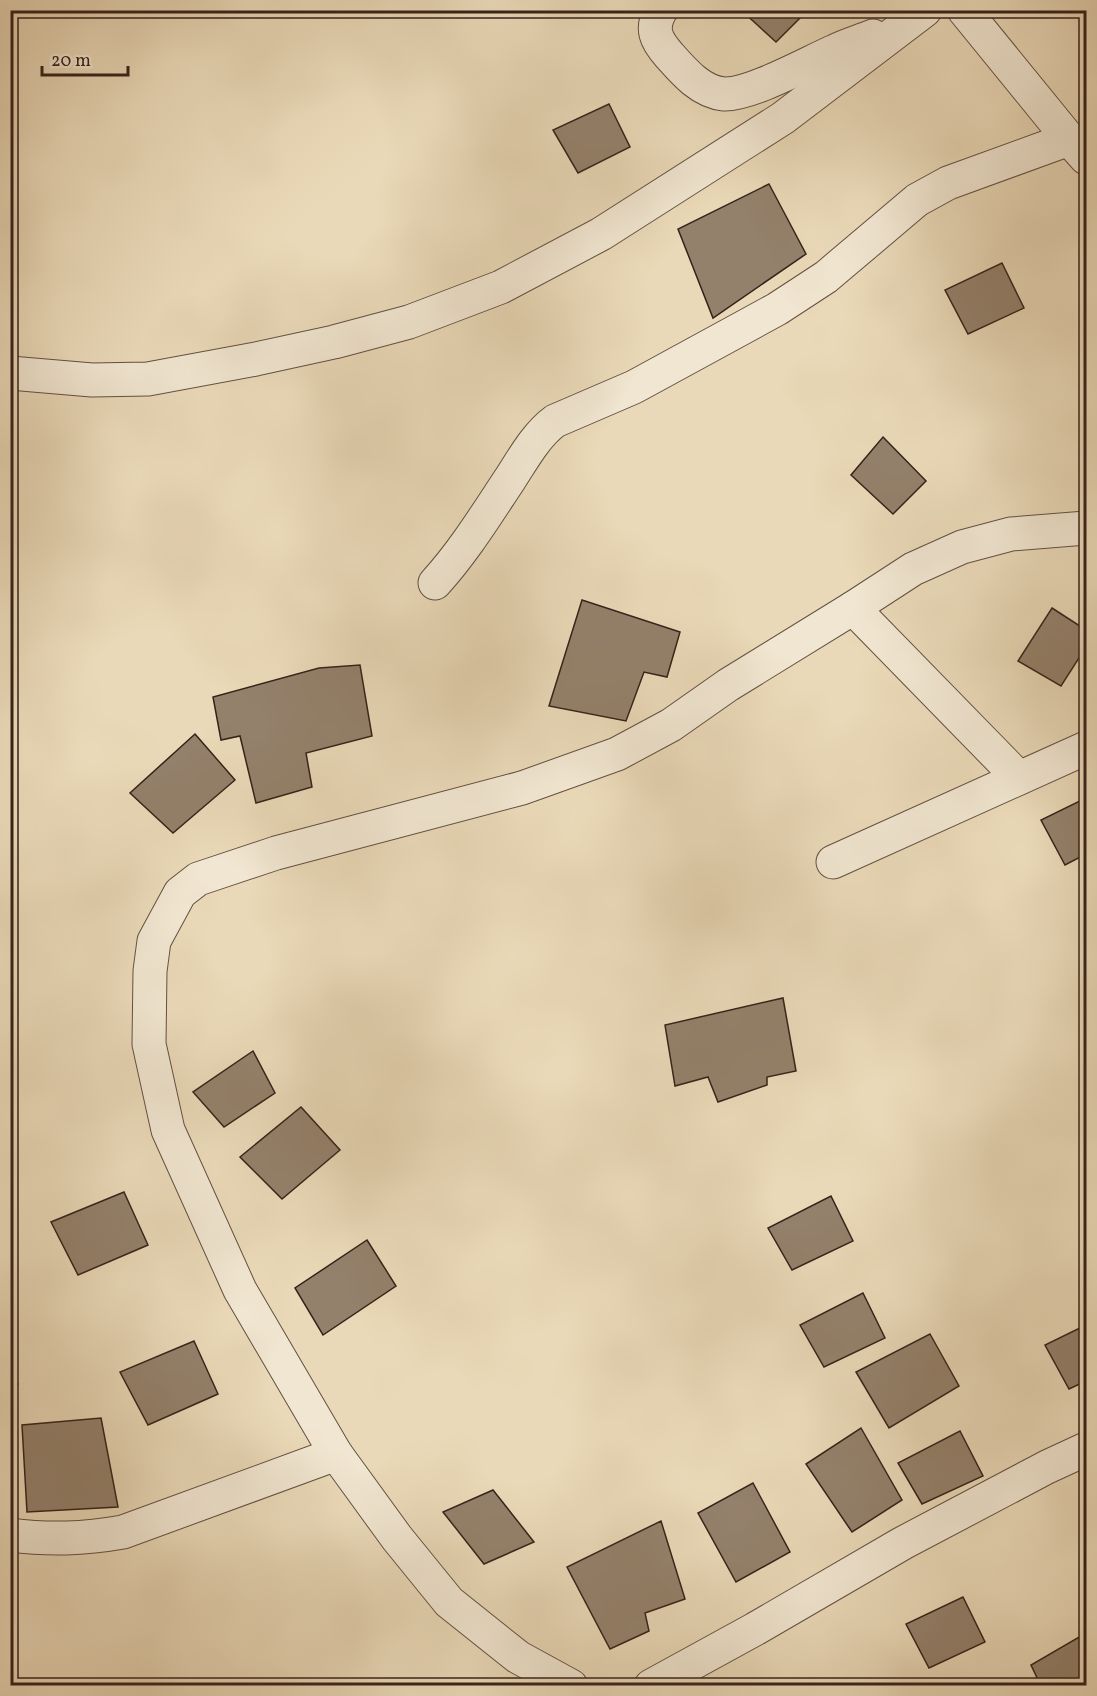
<svg xmlns="http://www.w3.org/2000/svg" width="1097" height="1696" viewBox="0 0 1097 1696" font-family="Vollkorn,serif">
	<style>
		.building { fill: #94816c; stroke: #36221a; stroke-width: 1.5 }
		.lines { fill: none; stroke-linecap: round; stroke-linejoin: round }
		.minor-casing { stroke: #635042; stroke-width: 35 }
		.minor { stroke: #f1e6d1; stroke-width: 33 }
	</style>
	<rect width="100%" height="100%" fill="#ead9b8"/>
	<filter id="stains"><feTurbulence type="fractalNoise" baseFrequency=".00333" numOctaves="4"/><feColorMatrix values="0 0 0 0 .2 0 0 0 0 .09 0 0 0 0 .02 0 0 0 .5 -.17"/></filter>
	<radialGradient id="worn" r=".72"><stop offset=".6" stop-color="#630" stop-opacity="0"/><stop offset="1" stop-color="#630" stop-opacity=".3"/></radialGradient>
	<g class="building">
		<path d="M741 10H808L776 42Z"/>
		<path d="M609 104 630 147 578 173 553 130Z"/>
		<path d="M769 184 806 254 713 318 678 229Z"/>
		<path d="M1002 263 1024 308 968 334 945 290Z"/>
		<path d="M883 437 926 481 893 514 851 475Z"/>
		<path d="M582 600 680 632 667 677 644 672 626 721 549 706Z"/>
		<path d="M1052 608 1086 630V647L1061 686 1018 661Z"/>
		<path d="M360 665 372 736 306 753 312 787 256 803 240 736 221 740 213 697 319 668Z"/>
		<path d="M195 734 235 780 173 833 130 793Z"/>
		<path d="M1086 798V854L1065 865 1041 820Z"/>
		<path d="M783 998 796 1071 767 1077V1085L718 1102 708 1077 675 1086 665 1025Z"/>
		<path d="M253 1051 275 1093 224 1127 193 1092Z"/>
		<path d="M301 1107 340 1150 282 1199 240 1157Z"/>
		<path d="M124 1192 148 1245 78 1275 51 1222Z"/>
		<path d="M831 1196 853 1241 792 1270 768 1228Z"/>
		<path d="M367 1240 396 1286 323 1335 295 1288Z"/>
		<path d="M863 1293 885 1338 824 1367 800 1325Z"/>
		<path d="M1086 1325V1381L1069 1389 1045 1345Z"/>
		<path d="M930 1334 959 1386 889 1428 856 1372Z"/>
		<path d="M194 1341 218 1394 148 1425 120 1372Z"/>
		<path d="M10 1368 18 1384 10 1387Z"/>
		<path d="M101 1418 118 1507 27 1512 22 1425Z"/>
		<path d="M861 1428 902 1500 852 1532 806 1464Z"/>
		<path d="M960 1431 983 1476 922 1504 898 1463Z"/>
		<path d="M753 1483 790 1552 736 1582 698 1513Z"/>
		<path d="M493 1490 534 1542 484 1564 443 1512Z"/>
		<path d="M661 1521 685 1599 645 1613 649 1631 610 1649 567 1567Z"/>
		<path d="M963 1597 985 1642 929 1668 906 1624Z"/>
		<path d="M1086 1633V1686H1041L1031 1665Z"/>
	</g>
	<g class="lines">
		<g class="minor-casing">
			<g id="minor">
				<path d="M661 10C650 29 656 40 669 55 684 72 701 92 724 94 751 95 809 62 835 51 847 45 861 41 873 36"/>
				<path d="M964 10 1069 139 1086 158"/>
				<path d="M10 373 92 380 148 379 256 359 334 342 409 322 501 287 601 234 783 118 925 10"/>
				<path d="M435 583C464 551 486 515 510 479 523 459 536 435 555 421L634 387 777 309 826 277 917 200 948 183 1069 139"/>
				<path d="M853 608 1019 778"/>
				<path d="M833 862 1086 748"/>
				<path d="M10 1535C50 1540 83 1539 123 1532L336 1454"/>
				<path d="M571 1686 518 1657 449 1602 397 1538 336 1454 240 1290 168 1130 149 1044 150 971 154 941 180 893 198 879 276 853 522 788 617 754 671 725 728 685 853 608 913 569 962 547 1011 534 1086 528"/>
				<path d="M651 1686 755 1629 903 1543 1047 1467 1086 1449"/>
			</g>
		</g>
		<use href="#minor" class="minor"/>
	</g>
	<rect width="1097" height="1696" fill="none" stroke="#ead9b8" stroke-width="36"/>
	<rect x="12" y="12" width="1073" height="1672" fill="none" stroke="#36221a" stroke-width="3"/>
	<rect x="18" y="18" width="1061" height="1660" fill="none" stroke="#36221a" stroke-width="1.5"/>
	<path d="M42 66v9h86v-9" fill="none" stroke="#36221a" stroke-width="3"/>
	<text x="51" y="66" font-size="18" fill="#36221a" stroke="#f1e6d1" stroke-width="4.5" paint-order="stroke">20 m</text>
	<rect width="100%" height="100%" filter="url(#stains)"/>
	<rect width="100%" height="100%" fill="url(#worn)"/>
</svg>
